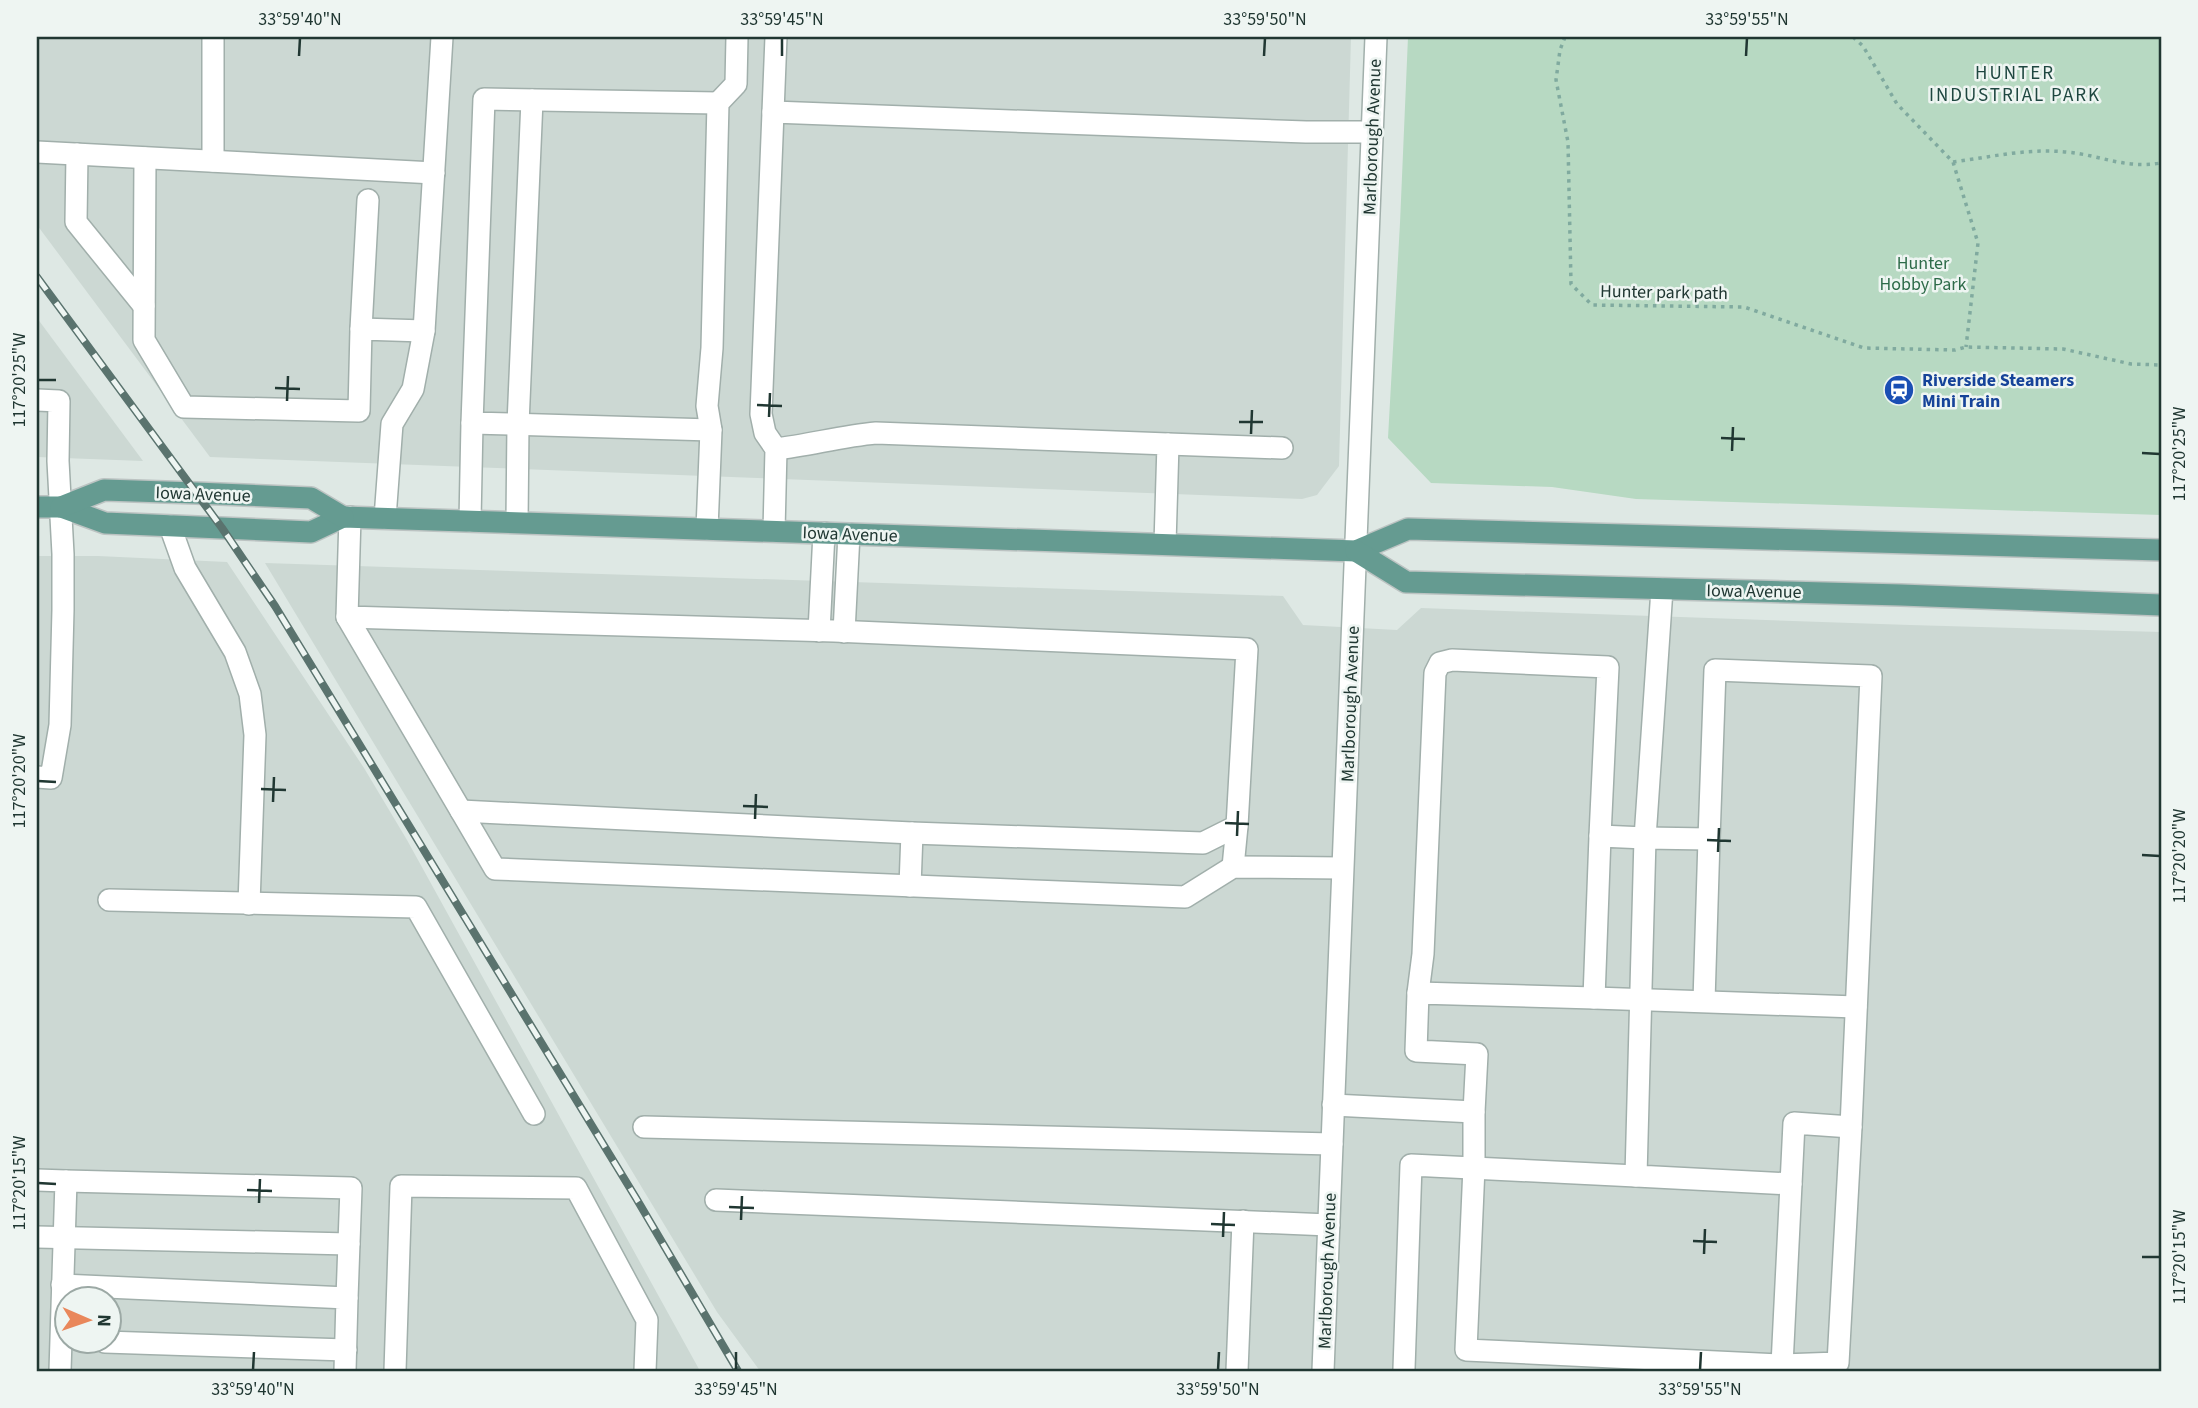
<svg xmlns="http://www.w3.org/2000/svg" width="2198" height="1408" viewBox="0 0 2198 1408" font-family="'Source Sans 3',sans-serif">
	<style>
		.built { fill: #ccd8d3; fill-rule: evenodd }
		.green { fill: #b7d9c2 }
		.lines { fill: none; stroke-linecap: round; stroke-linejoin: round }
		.minor-casing { stroke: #a1afab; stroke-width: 24 }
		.major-casing { stroke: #bcc3c2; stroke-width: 24 }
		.path { stroke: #80aa9f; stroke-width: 3.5; stroke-dasharray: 3.5 5; stroke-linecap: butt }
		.minor { stroke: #fff; stroke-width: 21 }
		.major { stroke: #659b91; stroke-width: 21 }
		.rail-casing { stroke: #5a736e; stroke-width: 8 }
		.rail { stroke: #eef5f2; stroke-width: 5; stroke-dasharray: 16; stroke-linecap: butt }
		.ticks { fill: none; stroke: #203732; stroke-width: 2.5 }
		.labels { text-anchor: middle; stroke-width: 5; stroke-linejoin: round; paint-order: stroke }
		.street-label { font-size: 18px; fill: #203732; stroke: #eef5f2 }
		.park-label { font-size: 18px; fill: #2d6b49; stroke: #eef5f2 }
		.transit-label { font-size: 18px; font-weight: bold; fill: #164399; stroke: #eef5f2; text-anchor: start }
		.neighbourhood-label { font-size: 19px; letter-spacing: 2px; fill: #1e4740; stroke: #eef5f2 }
		.neatline { fill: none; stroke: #203732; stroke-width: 2.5 }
		.ticks-label { font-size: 18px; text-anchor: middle; fill: #203732 }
	</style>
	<rect width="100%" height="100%" fill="#dee8e4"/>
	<g class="built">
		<path d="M37 37H1351L1339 466 1317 495 1302 499 210 457 37 225Z"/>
		<path d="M37 318 143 461 37 457Z"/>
		<path d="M37 556H98L227 562 364 768 407 840 700 1371H37ZM66 1300H108V1342H66Z"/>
		<path d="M265 563 1283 596 1303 625 1397 630 1421 608 1910 625 2161 632V1371H760L717 1312Z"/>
	</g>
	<path class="green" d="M1408 37H2161V515L1636 499 1552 487 1431 483 1388 438 1400 223Z"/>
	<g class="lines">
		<g class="minor-casing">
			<g id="minor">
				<path d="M213 37V161"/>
				<path d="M773 112 776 37"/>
				<path d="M37 152 434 173"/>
				<path d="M77 154 76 222 144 306"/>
				<path d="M145 158 144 340 184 407 359 411 361 329 424 331"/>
				<path d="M361 329 368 200"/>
				<path d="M37 400 59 401 58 461 63 554V610L60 725 51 778 37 777"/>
				<path d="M711 430 472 423 484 99 718 103"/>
				<path d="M1168 444 1282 448"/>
				<path d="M776 449C810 445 842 436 876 433L1168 444 1165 544"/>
				<path d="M350 517 347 617 834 631 1247 649 1237 826 1203 843 912 833 461 811 495 869 1185 897 1233 867 1342 868"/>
				<path d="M385 518 392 424 413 389 424 331 442 37"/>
				<path d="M470 521 472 423"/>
				<path d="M517 522 518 424 532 100"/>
				<path d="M170 526 185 568 235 652 250 694 255 735 249 904"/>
				<path d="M707 529 711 430 707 406 712 348 718 103 736 84 737 37"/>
				<path d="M774 531 776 449 765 433 761 414 773 112 1306 132H1372"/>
				<path d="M347 617 461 811"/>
				<path d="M819 631 824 533"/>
				<path d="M844 632 849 534"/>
				<path d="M1715 670 1871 676 1851 1127 1794 1123 1791 1184 1636 1176 1645 838 1709 839Z"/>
				<path d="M1233 867 1237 826"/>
				<path d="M910 886 912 833"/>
				<path d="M109 900 416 907 534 1114"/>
				<path d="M1418 993 1423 954 1435 673 1440 663 1452 660 1608 667 1600 836"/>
				<path d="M1594 998 1856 1007"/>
				<path d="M1704 1001 1709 839"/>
				<path d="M1333 1105 1474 1112 1477 1054 1416 1051 1418 993 1594 998 1600 836 1645 838 1662 589"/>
				<path d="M1474 1112V1167L1466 1350 1782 1365 1791 1184"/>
				<path d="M644 1127 1332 1144"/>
				<path d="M37 1180 66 1181 60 1371"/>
				<path d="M66 1181 351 1188 347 1298"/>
				<path d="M716 1200 1329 1225"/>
				<path d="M37 1237 349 1244"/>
				<path d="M62 1285 347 1298 345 1371"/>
				<path d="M105 1342 346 1350"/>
				<path d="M1782 1365 1838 1363 1851 1127"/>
				<path d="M1404 1369 1411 1165 1636 1176"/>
				<path d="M395 1371 401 1186 576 1188 647 1320 645 1371"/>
				<path d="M1237 1371 1243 1221"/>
				<path d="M1323 1371 1376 37"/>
			</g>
		</g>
		<g class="major-casing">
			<g id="major">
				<path d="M37 507H61L105 523 311 532 343 517 1356 551 1408 529 2161 550"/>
				<path d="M61 507 104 490 196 493 311 498 343 517"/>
				<path d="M1356 551 1406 582 1901 595 2161 605"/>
			</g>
		</g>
		<g class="path">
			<path d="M1565 37 1560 50 1556 80 1568 142 1571 284 1592 305 1744 307 1864 348 1955 350 1966 347 2063 349 2131 364 2161 365"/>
			<path d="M1853 37 1863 46 1897 104 1953 162 1978 243 1966 347"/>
			<path d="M1953 162C1991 157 2028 148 2066 152 2101 155 2123 169 2161 163"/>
		</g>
		<use href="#minor" class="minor"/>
		<use href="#major" class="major"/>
		<g class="rail-casing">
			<path id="rail" d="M37 277 222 528 275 606 636 1198 738 1371"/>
		</g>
		<use href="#rail" class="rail"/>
	</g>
	<path class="ticks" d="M299 56 300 38M782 56V38M1264 56 1265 38M1746 56 1747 38M38 380H56M275 388 300 389M287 401 288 376M757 405 782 406M769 417 770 393M1239 422H1263M1251 434 1252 410M1721 438 1745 439M1732 451 1733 427M2142 453 2160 454M38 781 56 782M261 789 286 790M273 802 274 777M743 806 768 807M755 819 756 794M1225 823 1249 824M1237 836 1238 811M1707 840 1731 841M1718 852 1719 828M2142 855 2160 856M38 1183 56 1184M247 1190 272 1191M259 1203 260 1179M729 1207 754 1208M741 1220 742 1196M1211 1224 1235 1225M1223 1237 1224 1212M1693 1241 1717 1242M1704 1254 1705 1229M2142 1257H2160M253 1370 254 1352M736 1370V1352M1218 1370 1219 1352M1700 1370 1701 1352"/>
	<defs>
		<g id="station-disc" transform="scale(1.575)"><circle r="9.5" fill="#1a4fb4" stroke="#eef5f2"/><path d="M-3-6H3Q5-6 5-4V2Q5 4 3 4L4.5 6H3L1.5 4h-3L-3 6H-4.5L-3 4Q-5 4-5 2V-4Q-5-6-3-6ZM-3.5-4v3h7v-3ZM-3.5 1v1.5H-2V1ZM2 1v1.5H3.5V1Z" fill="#fff"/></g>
	</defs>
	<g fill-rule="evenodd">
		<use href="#station-disc" x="1899" y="390"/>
	</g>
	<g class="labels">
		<g class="street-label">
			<text transform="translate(1372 137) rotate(-88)" y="6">Marlborough Avenue</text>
			<text transform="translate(1664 292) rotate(1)" y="6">Hunter park path</text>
			<text transform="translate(203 494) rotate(2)" y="6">Iowa Avenue</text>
			<text transform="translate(850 534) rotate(2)" y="6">Iowa Avenue</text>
			<text transform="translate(1754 591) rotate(1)" y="6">Iowa Avenue</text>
			<text transform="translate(1350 704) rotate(-88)" y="6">Marlborough Avenue</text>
			<text transform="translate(1327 1271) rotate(-88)" y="6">Marlborough Avenue</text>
		</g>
		<g class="park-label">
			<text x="1923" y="269">Hunter<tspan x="1923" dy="21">Hobby Park</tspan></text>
		</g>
		<g class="transit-label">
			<text x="1922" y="386">Riverside Steamers<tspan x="1922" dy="21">Mini Train</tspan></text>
		</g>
		<g class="neighbourhood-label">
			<text x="2015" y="79">HUNTER<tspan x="2015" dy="22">INDUSTRIAL PARK</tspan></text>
		</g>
	</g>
	<rect width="2198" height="1408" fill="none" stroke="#eef5f2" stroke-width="77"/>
	<g transform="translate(88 1320) rotate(92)"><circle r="33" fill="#eef5f2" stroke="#9ca9a5" stroke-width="2"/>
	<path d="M0-5L12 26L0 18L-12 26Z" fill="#e9875b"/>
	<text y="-10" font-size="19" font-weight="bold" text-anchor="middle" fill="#203732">N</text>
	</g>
	<rect x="38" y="38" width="2122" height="1332" class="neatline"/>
	<g class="ticks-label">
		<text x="300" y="25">33°59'40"N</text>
		<text x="782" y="25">33°59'45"N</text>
		<text x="1265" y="25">33°59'50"N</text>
		<text x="1747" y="25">33°59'55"N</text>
		<text transform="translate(19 380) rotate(-90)" y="6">117°20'25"W</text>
		<text transform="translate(2179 454) rotate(-90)" y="6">117°20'25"W</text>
		<text transform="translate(19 781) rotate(-90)" y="6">117°20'20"W</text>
		<text transform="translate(2179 856) rotate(-90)" y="6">117°20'20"W</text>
		<text transform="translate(19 1183) rotate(-90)" y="6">117°20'15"W</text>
		<text transform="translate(2179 1257) rotate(-90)" y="6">117°20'15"W</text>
		<text x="253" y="1395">33°59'40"N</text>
		<text x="736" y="1395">33°59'45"N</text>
		<text x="1218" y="1395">33°59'50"N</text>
		<text x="1700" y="1395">33°59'55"N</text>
	</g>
</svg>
